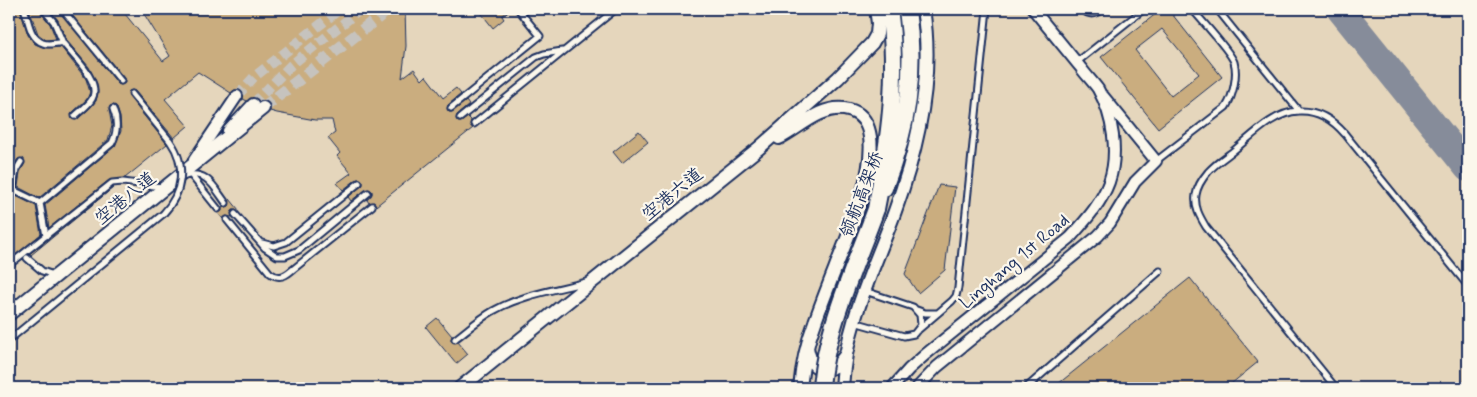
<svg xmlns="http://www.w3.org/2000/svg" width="1477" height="397" viewBox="0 0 1477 397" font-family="Mynerve,'LXGW WenKai TC',sans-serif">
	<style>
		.built { fill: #e5d6bc }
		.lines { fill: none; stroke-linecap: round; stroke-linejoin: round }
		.taxiway { stroke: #868c9a; stroke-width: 28 }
		.building { fill: #caad7f; stroke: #1b2f5e; fill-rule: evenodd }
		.minor-tunnel { stroke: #c6c3be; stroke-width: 10; stroke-dasharray: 10 5; stroke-linecap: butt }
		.tertiary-tunnel { stroke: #c6c3be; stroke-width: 12; stroke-dasharray: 12 6; stroke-linecap: butt }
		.service-casing { stroke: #1b2f5e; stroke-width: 9 }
		.minor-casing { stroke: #1b2f5e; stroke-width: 14 }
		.tertiary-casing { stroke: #1b2f5e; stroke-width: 16 }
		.primary-casing { stroke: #1b2f5e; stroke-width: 20 }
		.trunk-casing { stroke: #1b2f5e; stroke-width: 20 }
		.service { stroke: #fbf7ec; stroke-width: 5 }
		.minor { stroke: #fbf7ec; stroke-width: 10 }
		.tertiary { stroke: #fbf7ec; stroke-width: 12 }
		.primary { stroke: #fbf7ec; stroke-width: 16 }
		.trunk { stroke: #fbf7ec; stroke-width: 16 }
		.service-bridge-casing { stroke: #1b2f5e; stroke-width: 9; stroke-linecap: butt }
		.trunk-bridge-casing { stroke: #1b2f5e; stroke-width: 20; stroke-linecap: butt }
		.service-bridge { stroke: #fbf7ec; stroke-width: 5 }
		.trunk-bridge { stroke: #fbf7ec; stroke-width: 16 }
		.labels { text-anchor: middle; stroke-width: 4.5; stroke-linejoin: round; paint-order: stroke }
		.street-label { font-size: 18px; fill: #1b2f5e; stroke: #fbf7ec }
	</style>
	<rect width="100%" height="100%" fill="#f1e8d6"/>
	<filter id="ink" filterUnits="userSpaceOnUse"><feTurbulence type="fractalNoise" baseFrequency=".02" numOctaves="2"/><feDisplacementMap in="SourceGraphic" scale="10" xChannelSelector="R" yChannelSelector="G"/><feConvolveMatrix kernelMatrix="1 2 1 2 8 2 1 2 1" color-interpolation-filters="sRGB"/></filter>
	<g filter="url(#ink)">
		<!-- built -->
		<path class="built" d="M 9,9 L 1468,9 L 1468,388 L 9,388 Z"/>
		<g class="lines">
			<!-- taxiway -->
			<path class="taxiway" d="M 1340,9 L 1468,168"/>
		</g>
		<!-- building -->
		<path class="building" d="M 9,9 L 20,9 L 28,35 L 35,44 L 45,48 L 61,47 L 86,79 L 90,92 L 87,99 L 71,114 L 72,119 L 76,120 L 89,109 L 96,101 L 98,93 L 97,84 L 89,67 L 67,41 L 58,20 L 49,9 L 58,9 L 118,84 L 121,85 L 125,83 L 124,78 L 67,9 L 121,9 L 163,61 L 170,56 L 141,9 L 405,9 L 406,46 L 402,78 L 414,69 L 422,80 L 426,76 L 443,98 L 456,88 L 461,94 L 448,105 L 447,109 L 449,112 L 452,112 L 466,101 L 469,105 L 457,115 L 456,119 L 458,122 L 461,122 L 468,117 L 471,120 L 470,125 L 473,128 L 376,206 L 374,202 L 369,203 L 367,200 L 372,194 L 372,191 L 369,189 L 365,190 L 351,201 L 348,197 L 363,185 L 363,182 L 361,179 L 357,179 L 343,190 L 337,183 L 351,173 L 337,156 L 340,153 L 328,138 L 335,133 L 332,120 L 315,120 L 277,113 L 270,111 L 271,106 L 266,101 L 259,101 L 254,97 L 247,101 L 243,99 L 243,93 L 240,90 L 234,90 L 231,93 L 198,72 L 165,99 L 188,126 L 174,138 L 135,91 L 132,90 L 129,91 L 129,97 L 167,144 L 125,178 L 109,180 L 49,228 L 45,205 L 115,146 L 121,131 L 120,117 L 116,106 L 113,105 L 110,106 L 109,110 L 112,126 L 108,140 L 39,198 L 18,187 L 20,172 L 25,163 L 23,158 L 18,159 L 12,168 L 9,187 Z
			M 29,9 L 39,9 L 50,24 L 56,39 L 46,40 L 38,34 Z
			M 478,9 L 511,9 L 502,16 L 504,19 L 493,28 Z
			M 1162,9 L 1168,9 L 1222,77 L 1158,128 L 1101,57 ZM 1162,29 L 1199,74 L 1171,96 L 1135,50 Z
			M 639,131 L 648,142 L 622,163 L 613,152 Z
			M 939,185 L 955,187 L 945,270 L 918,293 L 905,274 Z
			M 114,187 L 31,255 L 29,254 L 48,240 Z
			M 16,196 L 36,206 L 41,234 L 9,260 L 9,216 L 13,213 Z
			M 230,199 L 239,210 L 233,210 L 231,213 L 232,217 L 226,216 L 223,219 L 218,213 L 222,211 L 222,206 L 226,207 L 229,206 Z
			M 1190,278 L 1258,362 L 1226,388 L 1053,388 Z
			M 437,318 L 452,336 L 451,339 L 452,342 L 458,342 L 468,354 L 456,364 L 426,327 Z"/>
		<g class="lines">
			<!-- minor-tunnel -->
			<path class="minor-tunnel" d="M 237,96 L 254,77 L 340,9
				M 253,104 L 291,65 L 361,9"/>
			<!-- tertiary-tunnel -->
			<path class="tertiary-tunnel" d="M 263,108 L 389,9"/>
			<defs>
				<path id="service" d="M 24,9 C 29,20 29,38 43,43 C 49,46 56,42 63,43 C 73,56 102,82 92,99 C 88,106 80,111 75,116
					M 43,9 L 54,22 L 63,43
					M 62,9 L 121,81
					M 1082,9 C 1089,16 1096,15 1104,9
					M 1217,9 L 1299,111
					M 1077,62 L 1144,9
					M 132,94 L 170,141
					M 451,108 L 540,36 L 518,9
					M 460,118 L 536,57 L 544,54 L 562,51
					M 474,124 L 616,9
					M 1156,161 L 1226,107 C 1233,96 1238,75 1234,62 C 1230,51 1201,20 1192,9
					M 190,174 L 218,209
					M 185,176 C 207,170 214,187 226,203
					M 13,190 L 40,203
					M 9,212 L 16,170 L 21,162
					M 235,214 L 265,248 L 277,256 L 285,256 L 299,250 L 368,193
					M 227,220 L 270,273 C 278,279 284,277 291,271 L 372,206
					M 46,236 L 40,203 L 112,143 C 118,131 118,121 113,109
					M 262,243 L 274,246 L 286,242 L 359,183
					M 27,258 L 42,271 L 54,275
					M 9,265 L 112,183 L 123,182 L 162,187
					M 917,310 L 925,313 L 938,313
					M 854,322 L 904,336 L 914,334 L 921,325 L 920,315 L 913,307 L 865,291
					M 918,330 L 952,301 L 956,296 L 958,288 L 987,9
					M 455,339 C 467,330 479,319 493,311 C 521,295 555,290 586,282
					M 9,340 L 163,214
					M 1026,388 L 1160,271
					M 1336,388 L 1206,227 C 1200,217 1194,207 1196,195 C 1197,187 1203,178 1208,172 C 1215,164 1224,158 1232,152 C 1251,137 1273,112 1299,111 C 1319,110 1333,120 1345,134 L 1468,286"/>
				<path id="minor" d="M 228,131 L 253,104
					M 194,160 L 237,96
					M 892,388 L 909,369 L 926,354 L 1070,238 C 1085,221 1101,204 1109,182 C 1119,153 1113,116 1098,89 C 1093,82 1086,75 1081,68 C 1065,48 1049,29 1033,9
					M 917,388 L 937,367 L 1098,236 L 1110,223 L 1135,182 L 1156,161 L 1103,96"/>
				<path id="tertiary" d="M 779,138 C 799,128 820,106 844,109 C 900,116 852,226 841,254 C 832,277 823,299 815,322 C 807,343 802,366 800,388
					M 9,314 L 263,108
					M 807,347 C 811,374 831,376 845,356
					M 460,388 L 759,148 L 838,78 L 872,43 L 877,34 L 878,23 L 876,9
					M 842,388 C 845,325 874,269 895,211 C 918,148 934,76 923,9"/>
				<path id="primary" d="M 884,188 C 908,128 916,73 907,9"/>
				<path id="trunk" d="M 876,209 C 889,143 899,75 889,9"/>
			</defs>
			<!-- service casing -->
			<use href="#service" class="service-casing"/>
			<!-- minor casing -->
			<use href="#minor" class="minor-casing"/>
			<!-- tertiary casing -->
			<use href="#tertiary" class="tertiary-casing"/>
			<!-- primary casing -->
			<use href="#primary" class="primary-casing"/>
			<!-- trunk casing -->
			<use href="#trunk" class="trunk-casing"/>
			<!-- service -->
			<use href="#service" class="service"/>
			<!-- minor -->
			<use href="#minor" class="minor"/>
			<!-- tertiary -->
			<use href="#tertiary" class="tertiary"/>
			<!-- primary -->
			<use href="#primary" class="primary"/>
			<!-- trunk -->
			<use href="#trunk" class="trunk"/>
			<defs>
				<path id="service-bridge" d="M 163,214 C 183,193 187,165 170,141"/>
				<path id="trunk-bridge" d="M 821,388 C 825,331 856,264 876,209"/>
			</defs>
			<!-- service-bridge casing -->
			<use href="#service-bridge" class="service-bridge-casing"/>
			<!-- trunk-bridge casing -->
			<use href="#trunk-bridge" class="trunk-bridge-casing"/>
			<!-- service-bridge -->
			<use href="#service-bridge" class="service-bridge"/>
			<!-- trunk-bridge -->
			<use href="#trunk-bridge" class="trunk-bridge"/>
		</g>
	</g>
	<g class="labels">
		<!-- street labels -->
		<g class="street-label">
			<text transform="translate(672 194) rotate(-39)" y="6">空港六道</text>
			<text transform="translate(861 194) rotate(-69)" y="6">领航高架桥</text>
			<text transform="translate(125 198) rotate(-39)" y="6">空港八道</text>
			<text transform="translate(1014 261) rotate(-40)" y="6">Linghang 1st Road</text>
		</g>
	</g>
	<!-- margin -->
	<rect width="1477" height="397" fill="none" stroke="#fbf7ec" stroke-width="30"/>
	<rect x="15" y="15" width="1447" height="367" fill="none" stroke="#1b2f5e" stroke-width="2" filter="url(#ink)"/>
</svg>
